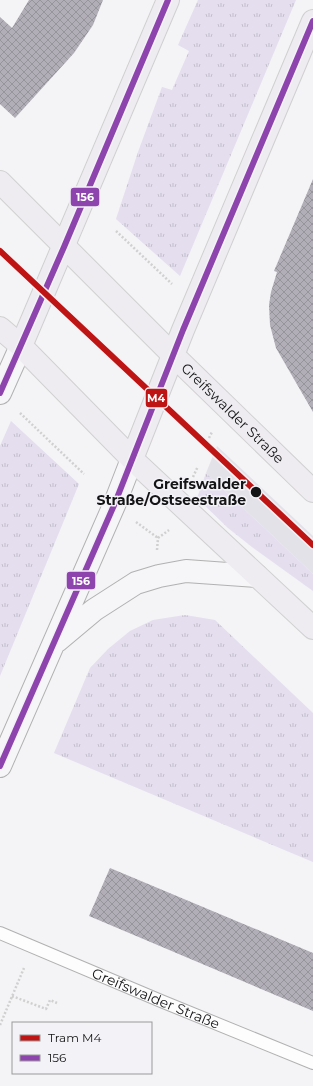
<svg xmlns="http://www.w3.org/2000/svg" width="313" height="1086" viewBox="0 0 313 1086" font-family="Montserrat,sans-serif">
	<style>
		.built { fill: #e4e2e9 }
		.grass { fill: url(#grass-tufts) }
		.building { fill: url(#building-cross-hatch) }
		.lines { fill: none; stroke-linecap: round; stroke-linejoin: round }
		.lane-casing { stroke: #b1b1b2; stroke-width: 14 }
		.secondary-casing { stroke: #b1b1b2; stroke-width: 24 }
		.primary-casing { stroke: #d1d0d1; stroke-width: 24 }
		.path { stroke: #d0d0d1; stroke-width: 2.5; stroke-dasharray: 2 2; stroke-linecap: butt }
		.lane { stroke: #fdfdfe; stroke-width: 12 }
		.secondary { stroke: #f6f5f8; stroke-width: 22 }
		.primary { stroke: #eeecf1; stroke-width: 22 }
		.bus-1-casing { stroke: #f3f2f6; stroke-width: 9 }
		.bus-1 { stroke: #8e44ad; stroke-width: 6 }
		.tram-1-casing { stroke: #f3f2f6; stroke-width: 9 }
		.tram-1 { stroke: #be1414; stroke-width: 6 }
		.stop-dot { fill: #141315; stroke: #f3f2f6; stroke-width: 1.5 }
		.labels { text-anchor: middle; stroke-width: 3; stroke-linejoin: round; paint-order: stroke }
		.street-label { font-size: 14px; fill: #141315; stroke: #f3f2f6 }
		.stop-label { font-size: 14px; font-weight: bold; fill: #141315; stroke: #f3f2f6; text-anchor: end }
		.line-badge { stroke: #f3f2f6; stroke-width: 1.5 }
		.badge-label { font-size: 11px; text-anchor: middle; font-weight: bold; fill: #fff }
	</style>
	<defs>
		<pattern id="grass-tufts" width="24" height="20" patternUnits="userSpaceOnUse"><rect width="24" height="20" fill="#e4deef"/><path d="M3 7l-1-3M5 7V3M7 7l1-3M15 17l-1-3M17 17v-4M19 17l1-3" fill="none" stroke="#c3becc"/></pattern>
		<pattern id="building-cross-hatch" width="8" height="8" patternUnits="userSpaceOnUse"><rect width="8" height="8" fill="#b1aeb7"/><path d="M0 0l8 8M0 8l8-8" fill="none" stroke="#97959c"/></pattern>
	</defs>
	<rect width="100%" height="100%" fill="#f4f3f5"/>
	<!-- built -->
	<path class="built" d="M 217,446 L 313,536 L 313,574 L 206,473 Z"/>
	<!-- grass -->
	<path class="grass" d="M 198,0 L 296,0 L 180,276 L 116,219 L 138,152 L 162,87 L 172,90 L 189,51 L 178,45 Z
		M 11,421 L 79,484 L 0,676 L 0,446 Z
		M 206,473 L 313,574 L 313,591 L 252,547 L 228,528 L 197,498 Z
		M 185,615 L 215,620 L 313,713 L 313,862 L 54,753 L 90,668 L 108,649 L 130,631 L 153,620 Z"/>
	<!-- building -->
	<path class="building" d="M 29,0 L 103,0 L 93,25 L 74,53 L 15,118 L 0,104 L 0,17 L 12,28 Z
		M 313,179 L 313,412 L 276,348 L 270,325 L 269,305 L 271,292 L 277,272 L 274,271 Z
		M 110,868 L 313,953 L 313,1011 L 89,916 Z"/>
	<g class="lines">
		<defs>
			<g id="lane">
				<path id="s1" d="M 0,933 L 161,1001 L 313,1063"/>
			</g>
			<path id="secondary" d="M 0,393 L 21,346
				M 57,641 L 94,610 L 136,583 L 159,576 L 186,571 L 257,576
				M 0,766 L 115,503 L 132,459"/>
			<g id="primary">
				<path id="s2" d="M 0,182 L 173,355 L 313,491"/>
				<path d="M 0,328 L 21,346 L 132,459 L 313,628"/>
				<path d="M 21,346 L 168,0"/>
				<path d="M 132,459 L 183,330 L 313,21"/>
			</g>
		</defs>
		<!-- lane casing -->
		<use href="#lane" class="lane-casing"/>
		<!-- secondary casing -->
		<use href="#secondary" class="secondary-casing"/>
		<!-- primary casing -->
		<use href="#primary" class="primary-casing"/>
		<!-- path -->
		<path class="path" d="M 116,231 L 172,284
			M 20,413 L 84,474
			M 209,438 L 212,432
			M 193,477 L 198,466
			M 136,522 L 158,538
			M 157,550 L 158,538 L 169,530
			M 12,996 L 46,1009 L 50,1000 L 57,1003
			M 0,1025 L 24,968"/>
		<!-- lane -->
		<use href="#lane" class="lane"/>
		<!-- secondary -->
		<use href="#secondary" class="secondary"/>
		<!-- primary -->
		<use href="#primary" class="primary"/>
		<defs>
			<path id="bus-1" d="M 0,393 L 64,247 L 168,0
				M 0,766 L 115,503 L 183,330 L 313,21"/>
		</defs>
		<!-- bus-1 casing -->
		<use href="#bus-1" class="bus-1-casing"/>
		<!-- bus-1 -->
		<use href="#bus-1" class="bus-1"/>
		<defs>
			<path id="tram-1" d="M 0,251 L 313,545"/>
		</defs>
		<!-- tram-1 casing -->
		<use href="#tram-1" class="tram-1-casing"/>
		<!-- tram-1 -->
		<use href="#tram-1" class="tram-1"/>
	</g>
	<!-- markers -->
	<circle class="stop-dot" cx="256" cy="492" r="6"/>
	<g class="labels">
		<!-- street labels -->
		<g class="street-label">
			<text dy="5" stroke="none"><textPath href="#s2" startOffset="328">Greifswalder Straße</textPath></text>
			<text dy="5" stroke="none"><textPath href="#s1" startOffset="169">Greifswalder Straße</textPath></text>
		</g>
		<!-- stop labels -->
		<g class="stop-label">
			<text x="246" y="489">Greifswalder<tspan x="246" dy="16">Straße/Ostseestraße</tspan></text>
		</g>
	</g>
	<g class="line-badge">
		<rect x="70" y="187" width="30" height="20" rx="4" fill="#8e44ad"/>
		<rect x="145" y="388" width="23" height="20" rx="4" fill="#be1414"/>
		<rect x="66" y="571" width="30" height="19" rx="4" fill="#8e44ad"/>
	</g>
	<g class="badge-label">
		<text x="85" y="201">156</text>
		<text x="156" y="402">M4</text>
		<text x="81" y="585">156</text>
	</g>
	<!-- legend -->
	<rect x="12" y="1022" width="140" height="52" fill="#f3f2f6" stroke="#9a999c"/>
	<rect x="20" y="1035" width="20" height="6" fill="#be1414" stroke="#9a999c"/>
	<text x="48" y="1042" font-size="12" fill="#141315">Tram M4</text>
	<rect x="20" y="1055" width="20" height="6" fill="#8e44ad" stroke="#9a999c"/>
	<text x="48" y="1062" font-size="12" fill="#141315">156</text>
</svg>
